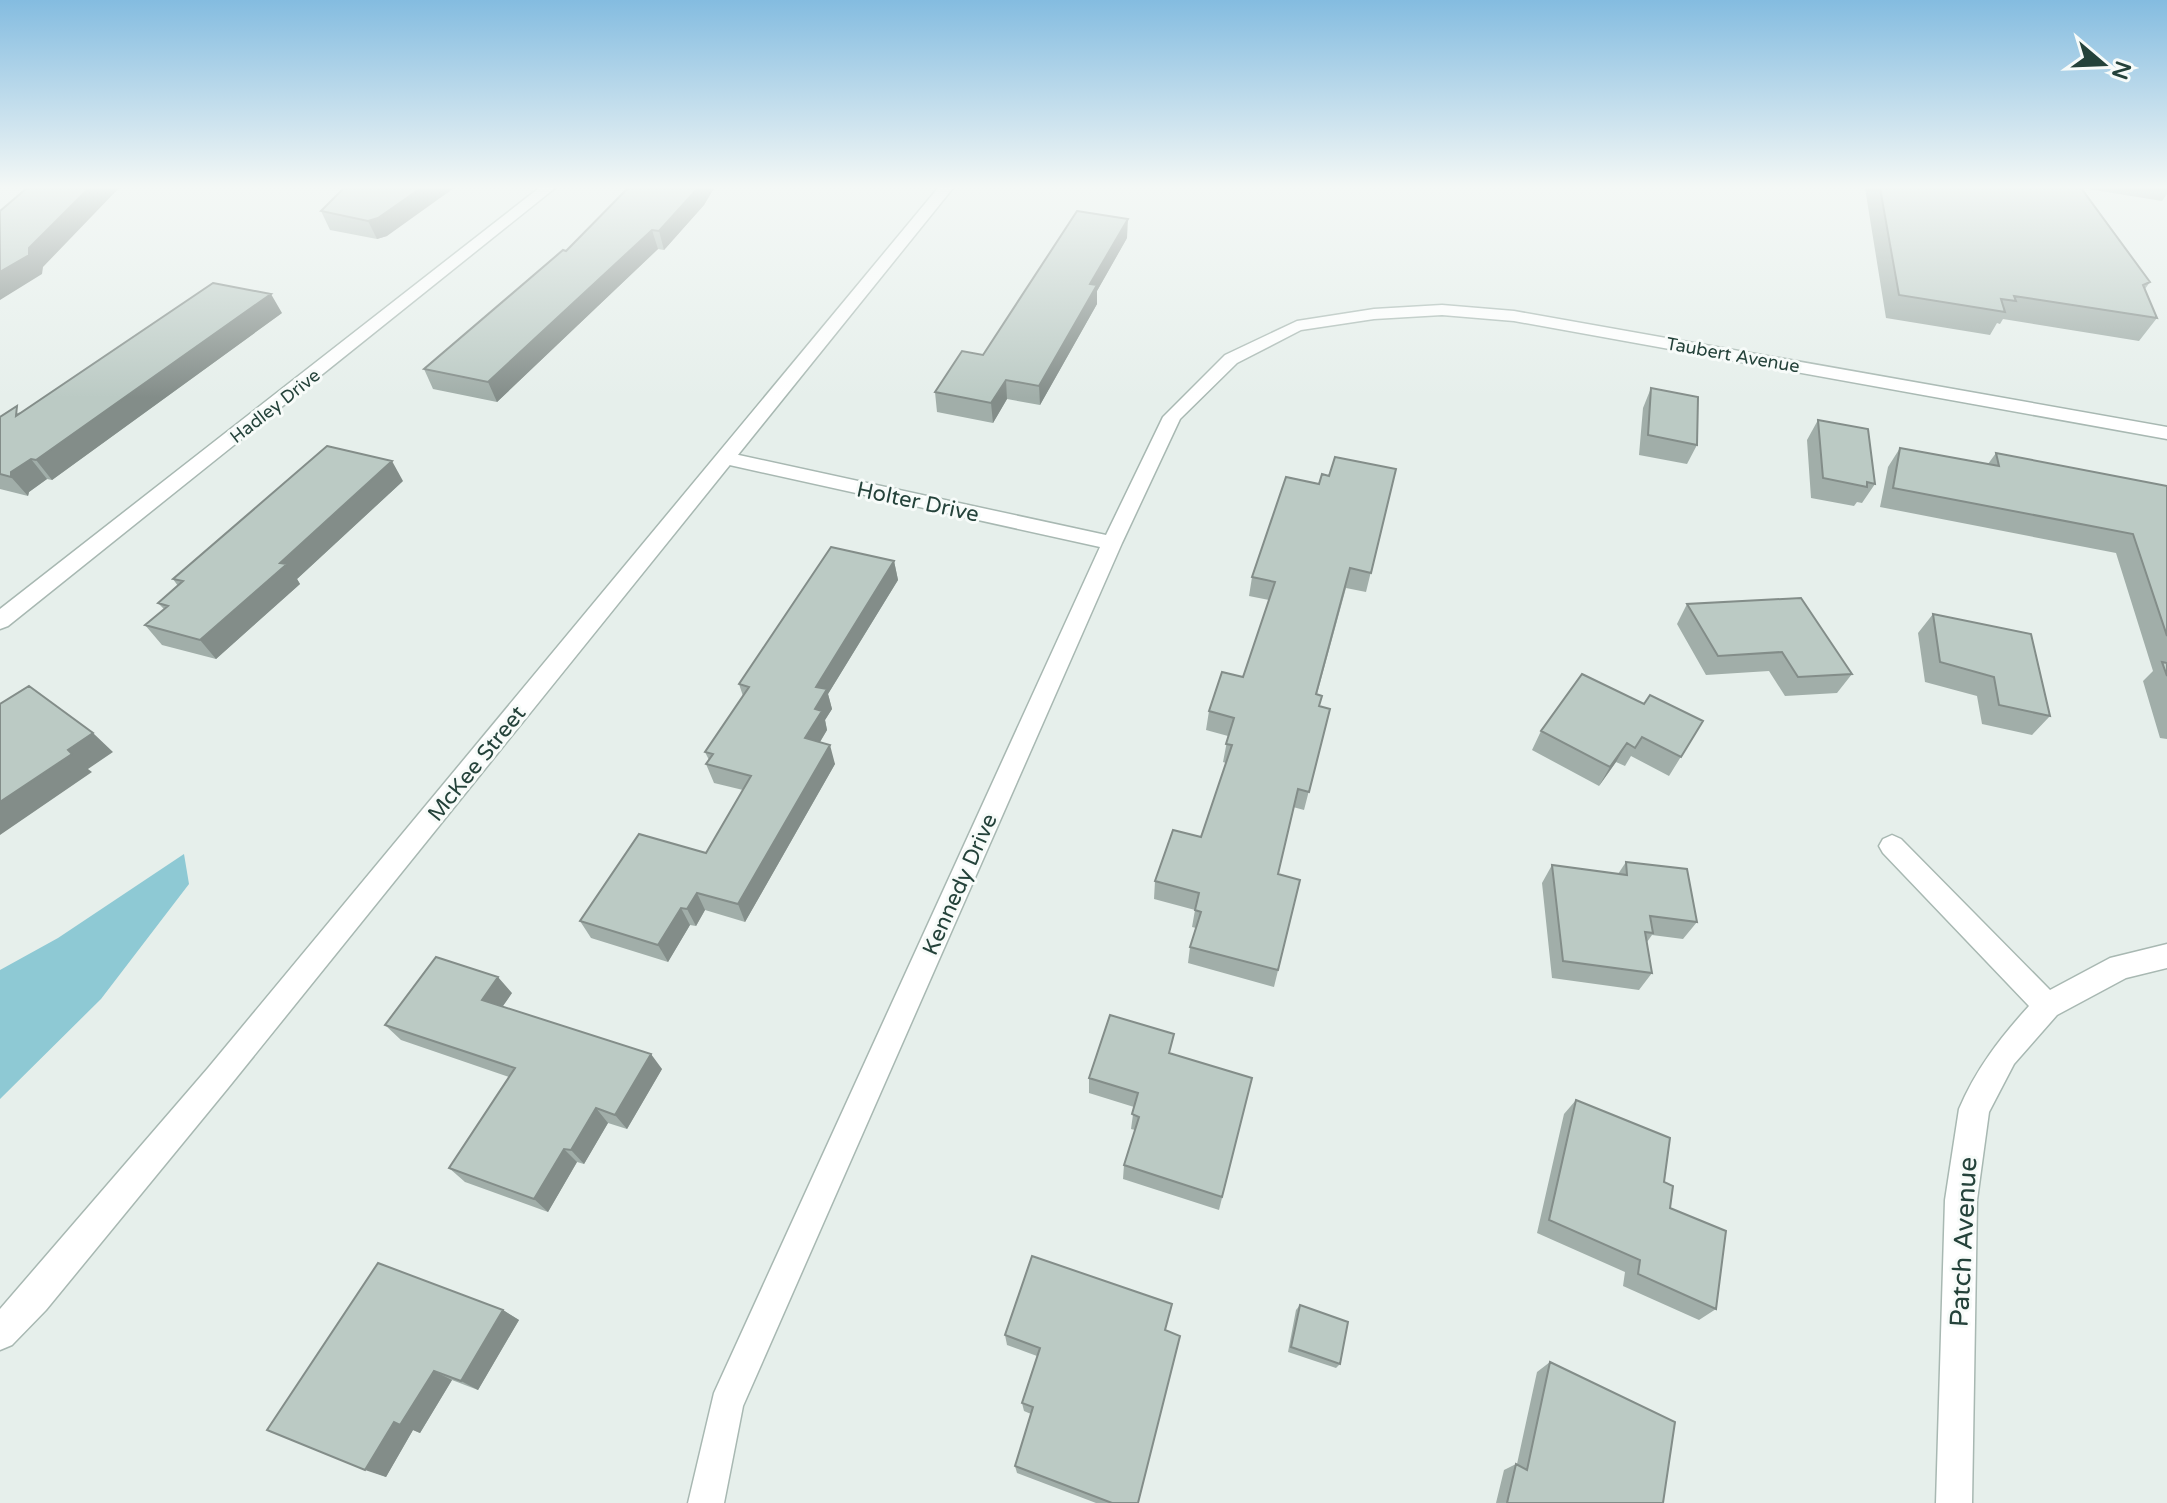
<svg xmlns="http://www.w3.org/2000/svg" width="2167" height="1503" viewBox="0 0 2167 1503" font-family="'Varela Round',sans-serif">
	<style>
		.water { fill: #8ec9d4 }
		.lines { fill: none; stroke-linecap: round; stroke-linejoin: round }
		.minor-casing { stroke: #a8b8b2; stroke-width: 3 }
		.tertiary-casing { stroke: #a8b8b2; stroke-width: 3 }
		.minor { fill: #fff; fill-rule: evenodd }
		.tertiary { fill: #fff; fill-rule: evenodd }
		.wall { fill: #a1aea9 }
		.shaded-wall { fill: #838d89 }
		.building { fill: #bbcac4; stroke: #838d89; stroke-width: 2 }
		.labels { text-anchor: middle; stroke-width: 6; stroke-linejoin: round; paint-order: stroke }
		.far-street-label { font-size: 18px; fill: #24423a; stroke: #f7fbf9 }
		.street-label { font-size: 22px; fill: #24423a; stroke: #f7fbf9 }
		.near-street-label { font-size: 26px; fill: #24423a; stroke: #f7fbf9 }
	</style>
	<rect width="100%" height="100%" fill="#e6efeb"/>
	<!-- water -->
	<path class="water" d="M 184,854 L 189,884 L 101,999 L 0,1099 L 0,970 L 58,938 Z"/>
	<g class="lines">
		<defs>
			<path id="minor" d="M 539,188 L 555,188 L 8,626 L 0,629 L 0,609 Z
				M 1442,305 L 1514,311 L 2167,427 L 2167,439 L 1514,321 L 1442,315 L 1374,319 L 1301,330 L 1237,363 L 1180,419 L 1122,543 L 743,1406 L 724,1503 L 688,1503 L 714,1393 L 1100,547 L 725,464 L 715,458 L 725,452 L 1106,535 L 1163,417 L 1225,355 L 1297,321 L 1374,309 Z
				M 1892,835 L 1901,839 L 2050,990 L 2110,958 L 2167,944 L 2167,968 L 2126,978 L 2057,1015 L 2014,1064 L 1989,1112 L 1977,1200 L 1972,1503 L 1936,1503 L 1945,1200 L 1959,1109 C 1976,1069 2000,1038 2029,1006 L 1883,853 L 1879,846 L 1883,839 Z"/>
			<path id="tertiary" d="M 938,188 L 953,188 L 228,1088 L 46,1310 L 12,1345 L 0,1350 L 0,1309 L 208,1068 Z"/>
		</defs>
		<!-- minor casing -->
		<use href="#minor" class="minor-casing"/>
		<!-- tertiary casing -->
		<use href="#tertiary" class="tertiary-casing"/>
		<!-- minor -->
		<use href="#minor" class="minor"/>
		<!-- tertiary -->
		<use href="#tertiary" class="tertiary"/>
	</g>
	<!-- wall -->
	<path class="wall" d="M 344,188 L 387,236 L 377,239 L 330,230 L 321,211 Z
		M 628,188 L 714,188 L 704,205 L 664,250 L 658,249 L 497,402 L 433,389 L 424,369 L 566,251 Z
		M 1865,188 L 2167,188 L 2167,194 L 2162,201 L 2082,188 L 2150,282 L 2145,289 L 2157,318 L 2139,341 L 2003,319 L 2000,324 L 1997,323 L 1990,335 L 1886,318 Z
		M 1127,238 L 1097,291 L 1097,304 L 1040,405 L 1007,399 L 993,423 L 937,412 L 935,392 L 983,355 Z
		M 282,313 L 52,480 L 47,479 L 29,492 L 28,496 L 0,489 L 0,417 L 22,412 Z
		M 1651,388 L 1697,445 L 1687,464 L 1639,455 L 1643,408 Z
		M 1818,420 L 1875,484 L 1862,503 L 1857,502 L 1854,506 L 1811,498 L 1807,440 Z
		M 1900,448 L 1988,464 L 1996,453 L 2167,486 L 2167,739 L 2160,738 L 2143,681 L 2153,671 L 2116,553 L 1880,507 L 1888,467 Z
		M 1396,469 L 1366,592 L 1346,588 L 1317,694 L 1320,706 L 1330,709 L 1304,810 L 1293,807 L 1278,874 L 1300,880 L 1274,987 L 1188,963 L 1190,947 L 1196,928 L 1192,927 L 1195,910 L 1154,899 L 1155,881 L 1201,837 L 1226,763 L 1223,762 L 1228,736 L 1206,730 L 1209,711 L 1243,677 L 1269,600 L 1249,596 L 1252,577 L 1319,484 Z
		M 403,481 L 297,579 L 300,584 L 216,659 L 162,645 L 145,625 L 164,609 L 158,603 L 178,586 L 173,579 Z
		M 894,561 L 898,580 L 828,694 L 832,709 L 825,720 L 827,730 L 820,742 L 835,764 L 745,922 L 705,910 L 696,926 L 690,925 L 668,962 L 591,938 L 580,921 L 706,853 L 743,790 L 714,783 L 706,764 L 709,760 L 705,752 L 743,696 L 739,684 Z
		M 1687,604 L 1852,674 L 1837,693 L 1785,696 L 1769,671 L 1706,675 L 1677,624 Z
		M 1933,614 L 2050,716 L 2032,735 L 1982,724 L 1977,696 L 1925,682 L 1918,633 Z
		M 1644,704 L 1703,721 L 1669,776 L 1631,756 L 1625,766 L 1616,762 L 1599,786 L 1532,750 L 1541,731 Z
		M 1626,862 L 1697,922 L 1683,939 L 1652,935 L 1647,942 L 1652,973 L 1639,990 L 1552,978 L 1542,883 L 1552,865 L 1618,874 Z
		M 512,993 L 502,1007 L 662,1069 L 627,1129 L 608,1123 L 584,1164 L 577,1162 L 548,1212 L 465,1182 L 449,1168 L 509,1077 L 401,1040 L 385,1025 Z
		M 1171,1054 L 1252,1078 L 1219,1210 L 1123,1179 L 1124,1165 L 1135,1130 L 1131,1129 L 1134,1107 L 1089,1093 L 1089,1078 Z
		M 1576,1100 L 1664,1182 L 1670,1208 L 1716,1309 L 1699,1320 L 1623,1286 L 1625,1272 L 1537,1233 L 1564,1114 Z
		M 1300,1305 L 1340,1364 L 1336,1368 L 1288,1352 L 1296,1310 Z
		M 503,1310 L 519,1320 L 478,1390 L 452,1380 L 420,1433 L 413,1430 L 386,1477 L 267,1430 Z
		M 1165,1331 L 1138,1503 L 1096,1503 L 1017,1473 L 1015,1466 L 1031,1414 L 1024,1411 L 1022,1403 L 1037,1356 L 1007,1345 L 1005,1335 Z
		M 1550,1362 L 1663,1503 L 1496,1503 L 1504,1470 L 1516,1464 L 1517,1464 L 1537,1372 Z"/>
	<!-- shaded-wall -->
	<path class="shaded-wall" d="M 89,188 L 119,188 L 43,267 L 42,274 L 0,300 L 0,272 L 29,248 Z
		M 421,188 L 454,188 L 387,236 L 377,239 L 368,221 Z
		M 698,188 L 714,188 L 704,205 L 664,250 L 659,231 Z
		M 1128,219 L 1127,238 L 1097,291 L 1097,304 L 1040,405 L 1039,386 L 1090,284 Z
		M 652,230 L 658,249 L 497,402 L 488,382 Z
		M 271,294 L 282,313 L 52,480 L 36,460 Z
		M 1006,380 L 1007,399 L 993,423 L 991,403 Z
		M 31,459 L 47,479 L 29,492 L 28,496 L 11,477 L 11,472 Z
		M 392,461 L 403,481 L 297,579 L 300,584 L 216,659 L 200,640 L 280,563 Z
		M 894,561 L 898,580 L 828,694 L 832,709 L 825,720 L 827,730 L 811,757 L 805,738 L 815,709 L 816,687 Z
		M 93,733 L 113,752 L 88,769 L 92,772 L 0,835 L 0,802 L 68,750 Z
		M 1627,743 L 1616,762 L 1599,786 L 1610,767 Z
		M 830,745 L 835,764 L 745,922 L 738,904 Z
		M 697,893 L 705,910 L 696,926 L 687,909 Z
		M 681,908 L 690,925 L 668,962 L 658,945 Z
		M 498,977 L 512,993 L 496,1016 L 482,1000 Z
		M 651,1054 L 662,1069 L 627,1129 L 615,1115 Z
		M 596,1108 L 608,1123 L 584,1164 L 571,1150 Z
		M 564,1149 L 577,1162 L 548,1212 L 534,1199 Z
		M 503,1310 L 519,1320 L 478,1390 L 461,1381 Z
		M 434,1371 L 452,1380 L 420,1433 L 413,1430 L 386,1477 L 365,1470 L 394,1422 Z"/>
	<!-- building -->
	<path class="building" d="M 27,188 L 89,188 L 29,248 L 29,255 L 0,272 L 0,211 Z
		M 344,188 L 421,188 L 378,218 L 368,221 L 321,211 Z
		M 628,188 L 698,188 L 659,231 L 652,230 L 488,382 L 424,369 L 563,250 L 566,251 Z
		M 1880,188 L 2081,188 L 2150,282 L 2143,285 L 2157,318 L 2014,296 L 2016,301 L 2001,299 L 2005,312 L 1899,295 Z
		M 1077,211 L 1128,219 L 1090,284 L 1097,285 L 1039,386 L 1006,380 L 991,403 L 935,392 L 962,351 L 983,355 Z
		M 213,283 L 271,294 L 36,460 L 31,459 L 11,472 L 11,477 L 0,474 L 0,417 L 17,406 L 16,416 Z
		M 1651,388 L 1698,397 L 1697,445 L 1648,435 Z
		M 1818,420 L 1868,429 L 1875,484 L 1867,482 L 1867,487 L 1823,478 Z
		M 327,446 L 392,461 L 280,563 L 287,564 L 200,640 L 145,625 L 168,606 L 158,603 L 183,581 L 173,579 Z
		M 1900,448 L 1999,466 L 1996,453 L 2167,486 L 2167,636 L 2133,534 L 1893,488 Z
		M 1335,457 L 1396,469 L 1371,573 L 1350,568 L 1316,694 L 1322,696 L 1319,706 L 1330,709 L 1309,792 L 1298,789 L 1278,874 L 1300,880 L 1278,970 L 1190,947 L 1201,912 L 1195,910 L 1199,893 L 1155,881 L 1173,830 L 1201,837 L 1232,745 L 1226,744 L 1234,718 L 1209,711 L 1222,672 L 1243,677 L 1275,582 L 1252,577 L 1286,477 L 1319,484 L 1322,474 L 1329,476 Z
		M 831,547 L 894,561 L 816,687 L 827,689 L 815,709 L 822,711 L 805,738 L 830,745 L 738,904 L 697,893 L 687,909 L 681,908 L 658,945 L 580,921 L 639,834 L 706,853 L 751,776 L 706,764 L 713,754 L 705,752 L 749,687 L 739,684 Z
		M 1801,598 L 1852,674 L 1798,677 L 1782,652 L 1718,656 L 1687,604 Z
		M 1933,614 L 2031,634 L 2050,716 L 1999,705 L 1994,677 L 1940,662 Z
		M 2162,662 L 2167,663 L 2167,676 Z
		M 1582,674 L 1644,704 L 1650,695 L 1703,721 L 1681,757 L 1642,737 L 1635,748 L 1627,743 L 1610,767 L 1541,731 Z
		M 29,686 L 93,733 L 68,750 L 72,754 L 0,802 L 0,704 Z
		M 1626,862 L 1687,869 L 1697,922 L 1650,916 L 1653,933 L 1645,932 L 1652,973 L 1563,961 L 1552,865 L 1627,875 Z
		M 436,957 L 498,977 L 482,1000 L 651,1054 L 615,1115 L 596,1108 L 571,1150 L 564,1149 L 534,1199 L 449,1168 L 515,1068 L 385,1025 Z
		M 1110,1015 L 1174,1034 L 1169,1053 L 1252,1078 L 1222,1197 L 1124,1165 L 1139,1117 L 1132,1114 L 1138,1093 L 1089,1078 Z
		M 1576,1100 L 1670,1138 L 1664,1182 L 1673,1186 L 1670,1208 L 1726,1231 L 1716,1309 L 1638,1274 L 1640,1260 L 1549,1220 Z
		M 1032,1256 L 1172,1304 L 1165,1330 L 1180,1336 L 1138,1503 L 1112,1503 L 1015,1466 L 1033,1407 L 1022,1403 L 1040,1348 L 1005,1335 Z
		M 378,1263 L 503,1310 L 461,1381 L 434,1371 L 400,1425 L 394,1422 L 365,1470 L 267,1430 Z
		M 1300,1305 L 1348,1322 L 1340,1364 L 1291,1347 Z
		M 1550,1362 L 1675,1422 L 1663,1503 L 1507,1503 L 1516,1464 L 1527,1470 Z"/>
	<!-- sky -->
	<linearGradient id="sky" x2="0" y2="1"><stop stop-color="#84bce0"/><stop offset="0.47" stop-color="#f4f8f6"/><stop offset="1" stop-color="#f4f8f6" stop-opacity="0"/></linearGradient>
	<rect width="2167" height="398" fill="url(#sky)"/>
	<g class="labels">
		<!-- far-street labels -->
		<g class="far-street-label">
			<text transform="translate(1733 355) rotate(10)" y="6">Taubert Avenue</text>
			<text transform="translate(275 406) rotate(-38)" y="6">Hadley Drive</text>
		</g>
		<!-- street labels -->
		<g class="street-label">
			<text transform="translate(918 501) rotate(12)" y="8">Holter Drive</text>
			<text transform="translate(476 763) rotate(-51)" y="8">McKee Street</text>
			<text transform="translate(959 884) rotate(-66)" y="8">Kennedy Drive</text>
		</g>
		<!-- near-street labels -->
		<g class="near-street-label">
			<text transform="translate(1963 1242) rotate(-87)" y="9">Patch Avenue</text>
		</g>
	</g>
	<!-- north arrow -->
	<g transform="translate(2103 64) rotate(109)" stroke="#f7fbf9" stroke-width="6" paint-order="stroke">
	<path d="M0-6L14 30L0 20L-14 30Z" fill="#24423a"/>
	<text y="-12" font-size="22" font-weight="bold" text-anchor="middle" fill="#24423a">N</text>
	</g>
</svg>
